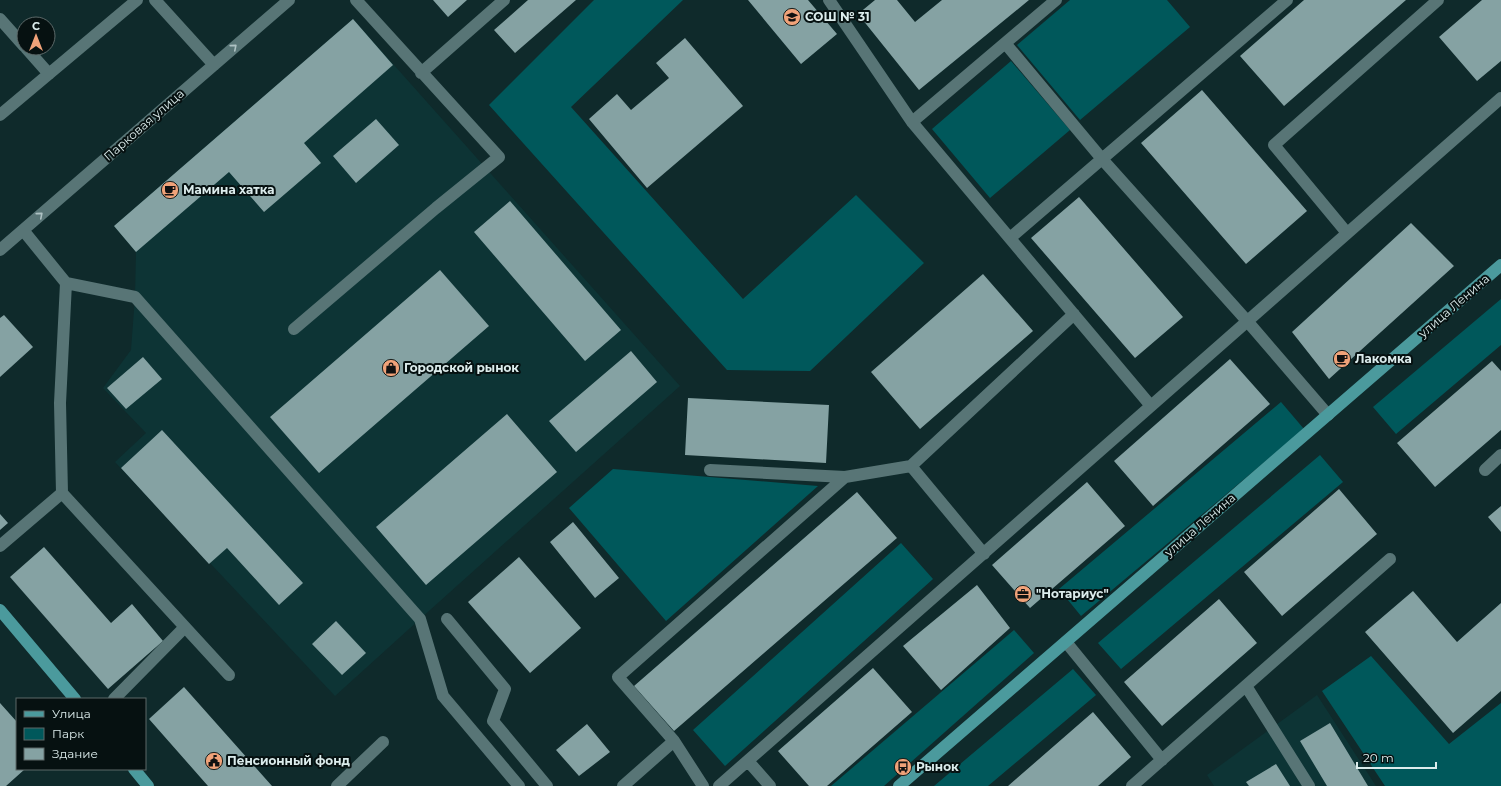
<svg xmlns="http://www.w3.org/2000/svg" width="1501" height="786" viewBox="0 0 1501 786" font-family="Montserrat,sans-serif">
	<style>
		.built { fill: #0d3435 }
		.green { fill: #00585b }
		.forest { fill: #00595b }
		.building { fill: #85a2a3 }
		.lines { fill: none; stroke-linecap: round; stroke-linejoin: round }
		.minor { stroke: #587576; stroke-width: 12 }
		.major { stroke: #4b9a9d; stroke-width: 12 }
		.oneway { stroke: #aec2c3 }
		.labels { text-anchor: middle; stroke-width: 4; stroke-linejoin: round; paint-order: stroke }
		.poi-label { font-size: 12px; font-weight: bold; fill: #dcecec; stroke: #061111; text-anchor: start }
		.street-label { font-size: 12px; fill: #dcecec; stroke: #061111 }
	</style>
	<rect width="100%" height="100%" fill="#0f2a2b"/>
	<!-- built -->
	<path class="built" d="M 353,19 L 680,386 L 420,619 L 335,696 L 115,462 L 146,433 L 103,388 L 131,350 L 135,297 L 136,252 L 114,226 Z
		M 1317,695 L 1376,786 L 1214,786 L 1207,775 Z"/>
	<!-- green -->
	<path class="green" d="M 594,0 L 683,0 L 571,107 L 743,299 L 856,195 L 924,263 L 810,371 L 727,370 L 489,105 Z
		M 1070,0 L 1167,0 L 1190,27 L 1080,120 L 1017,45 Z
		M 1011,61 L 1070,130 L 990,198 L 932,129 Z
		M 1501,299 L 1501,345 L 1396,434 L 1373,407 Z
		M 1281,402 L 1304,429 L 1081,616 L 1059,589 Z
		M 1320,455 L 1343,482 L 1121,669 L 1098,643 Z
		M 613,469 L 818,486 L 666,621 L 569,508 Z
		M 901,543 L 933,579 L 725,766 L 693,730 Z
		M 1371,656 L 1449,744 L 1501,703 L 1501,786 L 1385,786 L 1322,691 Z
		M 1073,669 L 1096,695 L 988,786 L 934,786 Z"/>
	<!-- forest -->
	<path class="forest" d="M 1014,630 L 1034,653 L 884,786 L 831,786 Z"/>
	<!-- building -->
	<path class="building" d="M 433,0 L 467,0 L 448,17 Z
		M 528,0 L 576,0 L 515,53 L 494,30 Z
		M 748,0 L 808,0 L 837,34 L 801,64 Z
		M 875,0 L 897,0 L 915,22 L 942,0 L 1029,0 L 919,90 L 858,14 Z
		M 1304,0 L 1406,0 L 1284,106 L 1240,56 Z
		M 1482,0 L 1501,0 L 1501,61 L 1477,81 L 1439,37 Z
		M 353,19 L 393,65 L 304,143 L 321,163 L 264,212 L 229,172 L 136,252 L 114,226 Z
		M 685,38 L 743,106 L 647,188 L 589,119 L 617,94 L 631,110 L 669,78 L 656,63 Z
		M 1202,90 L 1307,211 L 1246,264 L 1141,143 Z
		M 376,119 L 399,145 L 356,183 L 333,156 Z
		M 1079,197 L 1183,317 L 1135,358 L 1031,238 Z
		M 510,201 L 621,330 L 585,361 L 474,232 Z
		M 1411,223 L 1454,266 L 1329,379 L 1292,332 Z
		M 440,270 L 489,326 L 319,473 L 270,417 Z
		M 983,274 L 1033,331 L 920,429 L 871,372 Z
		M 4,315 L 33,347 L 0,377 L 0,318 Z
		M 631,351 L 657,382 L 576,452 L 549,421 Z
		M 143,357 L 162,379 L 126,409 L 107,388 Z
		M 1230,359 L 1270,404 L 1153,506 L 1114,461 Z
		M 1492,361 L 1501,371 L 1501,430 L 1435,487 L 1397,443 Z
		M 688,398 L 829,405 L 826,463 L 685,455 Z
		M 507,414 L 557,472 L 426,585 L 376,527 Z
		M 162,430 L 303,583 L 279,605 L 227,548 L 209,564 L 121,468 Z
		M 1087,482 L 1125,526 L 1030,608 L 992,565 Z
		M 1339,489 L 1377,534 L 1282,616 L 1244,572 Z
		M 857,492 L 897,538 L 674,731 L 634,686 Z
		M 1501,506 L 1501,532 L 1488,517 Z
		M 0,514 L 8,523 L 0,530 Z
		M 573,522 L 619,578 L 595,598 L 550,542 Z
		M 44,547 L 111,623 L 132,604 L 163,641 L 108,689 L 10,577 Z
		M 519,557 L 581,628 L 530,673 L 468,602 Z
		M 977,585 L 1010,628 L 941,690 L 903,646 Z
		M 1413,591 L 1457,642 L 1501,603 L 1501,691 L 1453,733 L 1365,632 Z
		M 1219,599 L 1257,643 L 1162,726 L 1124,682 Z
		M 336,621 L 366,653 L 342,675 L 312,644 Z
		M 873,668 L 912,712 L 827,786 L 809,786 L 778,751 Z
		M 184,687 L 272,786 L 208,786 L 149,719 Z
		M 0,703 L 17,722 L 17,769 L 25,769 L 6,786 L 0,786 Z
		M 1093,712 L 1131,757 L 1098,786 L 1008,786 Z
		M 1330,723 L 1368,786 L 1327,786 L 1300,741 Z
		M 587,724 L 610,752 L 579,776 L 556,750 Z
		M 1276,764 L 1290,786 L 1249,786 L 1246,782 Z"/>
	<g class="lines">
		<!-- minor -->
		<path class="minor" d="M 155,0 L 214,65
			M 829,0 L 912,122 L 1151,406
			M 0,19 L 24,46
			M 1005,43 L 1102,159 L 1248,322 L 1328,415
			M 26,48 L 49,74
			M 421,73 L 504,0
			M 0,115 L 137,0
			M 912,122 L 1056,0
			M 23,230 L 66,283 L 60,403 L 62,493 L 229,675
			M 1347,233 L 1274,145 L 1438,0
			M 1010,238 L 1287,0
			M 0,250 L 289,0
			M 66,283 L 135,297 L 420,619 L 443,696 L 519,786
			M 294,329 L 436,208 L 499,157 L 356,0
			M 911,466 L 1074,314
			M 710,470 L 845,477
			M 1485,470 L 1501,455
			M 0,546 L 62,493
			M 447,619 L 505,689 L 493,721 L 547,786
			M 1066,642 L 1162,760
			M 1246,686 L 1309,786
			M 114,699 L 185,627
			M 674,741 L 618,677 L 845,477 L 911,466 L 984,554
			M 748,761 L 770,786
			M 337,786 L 383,742
			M 623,786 L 674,741 L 703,786
			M 719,786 L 1501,98
			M 1132,786 L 1390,559"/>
		<!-- major -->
		<path class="major" d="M 0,610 L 75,699
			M 134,769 L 148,786
			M 899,786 L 1501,265"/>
	</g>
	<!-- one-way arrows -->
	<defs><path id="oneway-chevron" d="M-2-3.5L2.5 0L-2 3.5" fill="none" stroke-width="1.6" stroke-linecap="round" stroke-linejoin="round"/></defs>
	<g class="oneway">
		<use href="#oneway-chevron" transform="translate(234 47) rotate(-41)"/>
		<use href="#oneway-chevron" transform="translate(40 215) rotate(-41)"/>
	</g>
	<!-- icons -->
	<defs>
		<symbol id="school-disc" viewBox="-11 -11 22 22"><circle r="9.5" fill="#f0a279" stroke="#061111"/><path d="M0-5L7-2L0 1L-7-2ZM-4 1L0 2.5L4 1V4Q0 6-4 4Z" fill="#111"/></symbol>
		<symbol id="cafe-disc" viewBox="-11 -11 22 22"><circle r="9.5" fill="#f0a279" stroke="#061111"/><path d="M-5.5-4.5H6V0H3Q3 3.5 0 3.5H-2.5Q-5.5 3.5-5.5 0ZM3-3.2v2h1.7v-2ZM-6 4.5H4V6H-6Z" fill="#111"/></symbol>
		<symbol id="shop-disc" viewBox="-11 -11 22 22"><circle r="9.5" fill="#f0a279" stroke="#061111"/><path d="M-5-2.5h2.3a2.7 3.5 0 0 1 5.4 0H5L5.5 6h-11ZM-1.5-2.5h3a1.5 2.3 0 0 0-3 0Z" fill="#111"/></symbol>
		<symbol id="office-disc" viewBox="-11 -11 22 22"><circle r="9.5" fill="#f0a279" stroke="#061111"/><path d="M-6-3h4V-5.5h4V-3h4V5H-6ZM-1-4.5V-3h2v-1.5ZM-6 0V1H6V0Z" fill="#111"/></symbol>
		<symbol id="civic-disc" viewBox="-11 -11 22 22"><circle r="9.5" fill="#f0a279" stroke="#061111"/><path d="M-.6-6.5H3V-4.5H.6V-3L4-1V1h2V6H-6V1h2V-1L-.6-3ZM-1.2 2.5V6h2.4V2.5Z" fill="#111"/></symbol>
		<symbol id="bus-disc" viewBox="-11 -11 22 22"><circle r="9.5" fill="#f0a279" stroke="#061111"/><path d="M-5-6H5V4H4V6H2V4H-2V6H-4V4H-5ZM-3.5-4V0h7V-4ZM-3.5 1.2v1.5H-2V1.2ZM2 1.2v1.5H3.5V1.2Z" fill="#111"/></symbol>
	</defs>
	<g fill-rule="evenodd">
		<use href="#school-disc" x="782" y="7" width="20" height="20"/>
		<use href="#cafe-disc" x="160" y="180" width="20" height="20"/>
		<use href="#cafe-disc" x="1332" y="349" width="20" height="20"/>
		<use href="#shop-disc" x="381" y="358" width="20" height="20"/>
		<use href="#office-disc" x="1013" y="584" width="20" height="20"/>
		<use href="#civic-disc" x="204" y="751" width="20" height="20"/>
		<use href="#bus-disc" x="893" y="757" width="20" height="20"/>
	</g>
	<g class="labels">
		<!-- poi labels -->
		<g class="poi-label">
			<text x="805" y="21">СОШ № 31</text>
			<text x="183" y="194">Мамина хатка</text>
			<text x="1355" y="363">Лакомка</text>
			<text x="404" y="372">Городской рынок</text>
			<text x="1036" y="598">"Нотариус"</text>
			<text x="227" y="765">Пенсионный фонд</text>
			<text x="916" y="771">Рынок</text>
		</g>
		<!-- street labels -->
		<g class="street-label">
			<text transform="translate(144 125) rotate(-41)" y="4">Парковая улица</text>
			<text transform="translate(1454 306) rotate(-41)" y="4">улица Ленина</text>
			<text transform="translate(1200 525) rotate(-41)" y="4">улица Ленина</text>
		</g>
	</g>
	<!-- legend -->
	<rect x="16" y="698" width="130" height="72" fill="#061111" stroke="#5c6969"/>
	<rect x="24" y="711" width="20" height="6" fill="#4b9a9d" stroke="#5c6969"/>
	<text x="52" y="718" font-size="12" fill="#dcecec">Улица</text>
	<rect x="24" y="728" width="20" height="12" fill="#00585b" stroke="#5c6969"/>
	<text x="52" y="738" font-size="12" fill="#dcecec">Парк</text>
	<rect x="24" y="748" width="20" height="12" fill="#85a2a3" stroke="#5c6969"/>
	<text x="52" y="758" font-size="12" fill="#dcecec">Здание</text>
	<!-- north arrow -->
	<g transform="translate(36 36)"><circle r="19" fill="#061111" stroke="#5c6969"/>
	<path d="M0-3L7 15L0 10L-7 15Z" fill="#f0a279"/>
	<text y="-6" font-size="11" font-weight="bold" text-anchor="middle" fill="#dcecec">С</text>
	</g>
	<!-- scale -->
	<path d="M1357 762v6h79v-6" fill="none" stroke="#dcecec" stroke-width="2"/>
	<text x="1363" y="762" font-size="12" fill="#dcecec" stroke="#061111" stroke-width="3" paint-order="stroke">20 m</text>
</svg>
